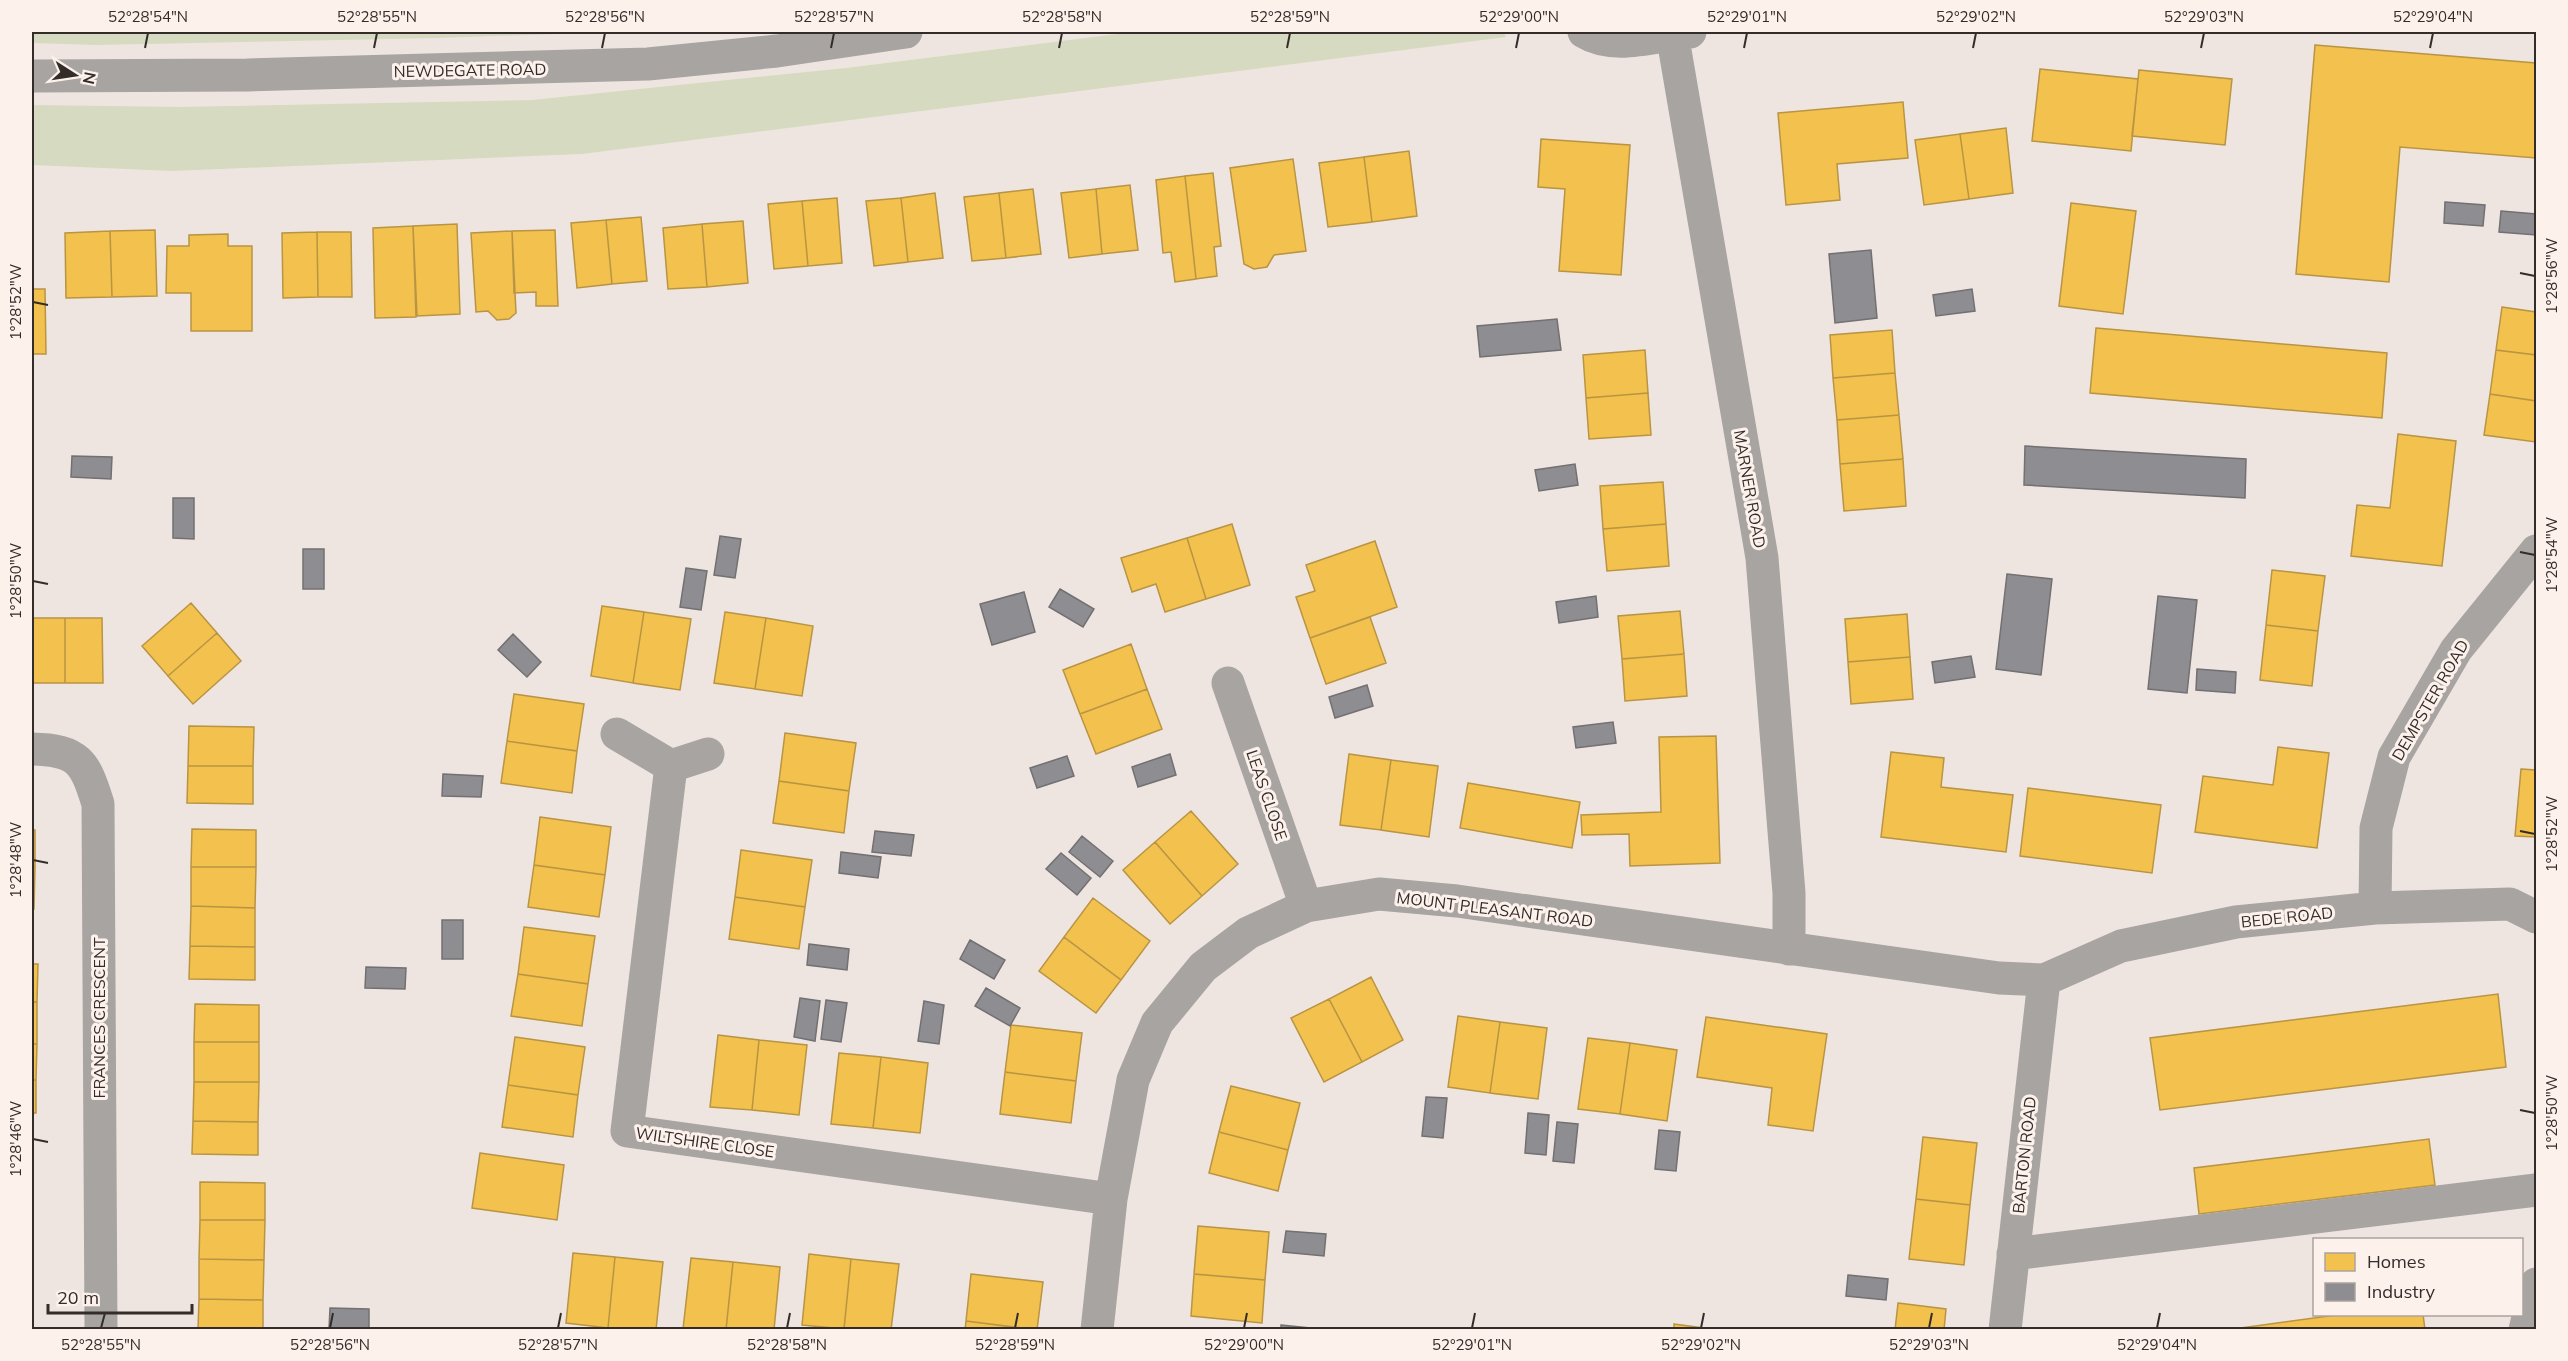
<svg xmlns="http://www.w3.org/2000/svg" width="2568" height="1361" viewBox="0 0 2568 1361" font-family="Mulish,sans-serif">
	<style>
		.green { fill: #d6dac0 }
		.homes { fill: #f2c14e; stroke: #b99443; stroke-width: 1.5 }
		.industry { fill: #8d8d92; stroke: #727072; stroke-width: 1.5 }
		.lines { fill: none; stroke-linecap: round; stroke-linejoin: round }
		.minor { stroke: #a8a4a2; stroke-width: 33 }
		.ticks { fill: none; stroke: #332c29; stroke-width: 2 }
		.labels { text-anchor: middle; stroke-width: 6; stroke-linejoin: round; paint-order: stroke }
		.street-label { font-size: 16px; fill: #332c29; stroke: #fdf1ec }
		.neatline { fill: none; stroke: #332c29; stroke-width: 2 }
		.ticks-label { font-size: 15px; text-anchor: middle; fill: #332c29 }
	</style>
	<rect width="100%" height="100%" fill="#efe5e0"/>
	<!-- green -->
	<path class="green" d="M 32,32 L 620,32 L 437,38 L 97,45 L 32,43 Z
		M 1133,32 L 1504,32 L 1506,37 L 582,154 L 173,171 L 32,165 L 32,105 L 182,107 L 532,100 L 846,68 Z"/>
	<!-- homes -->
	<path class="homes" d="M 2315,45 L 2536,63 L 2536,158 L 2400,147 L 2389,282 L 2296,274 Z
		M 2040,69 L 2138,79 L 2131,151 L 2032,141 Z
		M 2139,70 L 2232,79 L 2225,145 L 2132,136 Z
		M 1903,102 L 1908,158 L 1837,164 L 1840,200 L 1786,205 L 1778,113 Z
		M 2006,128 L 2013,193 L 1969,199 L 1960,134 Z
		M 1960,134 L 1969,199 L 1924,205 L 1915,140 Z
		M 1541,139 L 1630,145 L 1621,275 L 1559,271 L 1565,189 L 1538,187 Z
		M 1409,151 L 1417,216 L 1372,222 L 1364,157 Z
		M 1364,157 L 1372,222 L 1328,227 L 1319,163 Z
		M 1293,159 L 1306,251 L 1274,255 L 1267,267 L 1254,269 L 1244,264 L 1230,168 Z
		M 1213,173 L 1221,246 L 1214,247 L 1217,276 L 1196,279 L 1185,176 Z
		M 1185,176 L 1196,279 L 1175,282 L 1171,252 L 1163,253 L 1156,180 Z
		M 1130,185 L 1138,250 L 1102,254 L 1096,189 Z
		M 1033,189 L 1041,254 L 1006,258 L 999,193 Z
		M 1096,189 L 1102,254 L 1069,258 L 1061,193 Z
		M 935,193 L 943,258 L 908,262 L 901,198 Z
		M 999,193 L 1006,258 L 972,261 L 964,197 Z
		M 837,198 L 842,263 L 808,266 L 802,201 Z
		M 901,198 L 908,262 L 874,266 L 866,201 Z
		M 802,201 L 808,266 L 774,269 L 768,204 Z
		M 2071,203 L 2136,211 L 2123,314 L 2059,306 Z
		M 641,217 L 647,281 L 612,284 L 606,220 Z
		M 606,220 L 612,284 L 577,288 L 571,223 Z
		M 743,221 L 748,283 L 707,287 L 702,224 Z
		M 457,224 L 460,314 L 417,316 L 413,226 Z
		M 702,224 L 707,287 L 668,289 L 663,228 Z
		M 413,226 L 416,317 L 375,318 L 373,228 Z
		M 155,230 L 157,296 L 112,297 L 110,231 Z
		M 555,230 L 558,306 L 536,306 L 536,292 L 514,293 L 512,231 Z
		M 110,231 L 112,297 L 66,298 L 65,233 Z
		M 512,231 L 516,313 L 509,319 L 497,320 L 488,311 L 476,312 L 471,233 Z
		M 317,232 L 318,297 L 283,298 L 282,233 Z
		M 317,232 L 351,232 L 352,297 L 318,297 Z
		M 228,234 L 228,246 L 252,246 L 252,331 L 191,331 L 191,293 L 166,293 L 167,246 L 189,246 L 189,235 Z
		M 32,289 L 45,289 L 46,354 L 32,354 Z
		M 2502,307 L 2536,312 L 2536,355 L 2496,350 Z
		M 2096,328 L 2387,353 L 2382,418 L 2090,393 Z
		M 1892,330 L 1895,373 L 1833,378 L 1830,335 Z
		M 1645,350 L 1648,393 L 1586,398 L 1583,355 Z
		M 2496,350 L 2536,355 L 2536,401 L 2490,394 Z
		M 1895,373 L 1899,415 L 1837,420 L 1833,378 Z
		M 1648,393 L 1651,435 L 1589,439 L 1586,398 Z
		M 2490,394 L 2536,401 L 2536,442 L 2484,435 Z
		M 1899,415 L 1903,459 L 1840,464 L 1837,420 Z
		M 2398,434 L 2456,441 L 2442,566 L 2351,556 L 2357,505 L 2390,508 Z
		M 1903,459 L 1906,506 L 1844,511 L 1840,464 Z
		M 1663,482 L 1666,524 L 1603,529 L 1600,486 Z
		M 1232,524 L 1250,585 L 1206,599 L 1187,538 Z
		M 1666,524 L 1669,566 L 1607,571 L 1603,529 Z
		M 1187,538 L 1206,599 L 1165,612 L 1156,584 L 1132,592 L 1121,558 Z
		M 1375,541 L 1397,607 L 1310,638 L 1296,597 L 1315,591 L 1306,565 Z
		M 2272,570 L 2325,576 L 2318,631 L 2266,625 Z
		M 191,603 L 217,633 L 168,676 L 142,646 Z
		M 602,606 L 644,612 L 633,683 L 591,676 Z
		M 1680,611 L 1684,654 L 1622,659 L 1618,616 Z
		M 644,612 L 691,619 L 680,690 L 633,683 Z
		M 725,612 L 766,618 L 755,689 L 714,683 Z
		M 1907,614 L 1910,657 L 1848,662 L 1845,619 Z
		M 1370,617 L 1386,663 L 1326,684 L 1310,638 Z
		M 32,618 L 65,618 L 65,683 L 32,683 Z
		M 65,618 L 102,618 L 103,683 L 65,683 Z
		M 766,618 L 813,626 L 802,696 L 755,689 Z
		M 2266,625 L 2318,631 L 2312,686 L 2260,680 Z
		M 217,633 L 241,661 L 193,704 L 168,676 Z
		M 1131,644 L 1147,689 L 1080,714 L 1063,670 Z
		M 1684,654 L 1687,696 L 1625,701 L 1622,659 Z
		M 1910,657 L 1913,699 L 1851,704 L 1848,662 Z
		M 1147,689 L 1162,729 L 1096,754 L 1080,714 Z
		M 514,694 L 584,704 L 577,751 L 507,741 Z
		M 189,726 L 254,727 L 253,766 L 188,766 Z
		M 785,733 L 856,743 L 849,791 L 779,781 Z
		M 1716,736 L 1720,863 L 1630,866 L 1629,834 L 1582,835 L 1581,815 L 1661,812 L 1659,737 Z
		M 507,741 L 577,751 L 572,793 L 501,783 Z
		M 2278,747 L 2329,753 L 2317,848 L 2195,832 L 2203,776 L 2273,785 Z
		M 1891,752 L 1944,758 L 1941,787 L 2013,795 L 2006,852 L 1881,837 Z
		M 1349,754 L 1391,760 L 1381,830 L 1340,825 Z
		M 1391,760 L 1438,766 L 1429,837 L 1381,830 Z
		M 188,766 L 253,766 L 253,804 L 187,803 Z
		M 2521,769 L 2536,770 L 2536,837 L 2515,836 Z
		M 779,781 L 849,791 L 844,833 L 773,823 Z
		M 1468,783 L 1580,802 L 1572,848 L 1460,828 Z
		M 2028,788 L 2161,805 L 2152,873 L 2020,856 Z
		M 1191,811 L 1238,864 L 1202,896 L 1155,842 Z
		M 540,817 L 611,827 L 605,875 L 534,865 Z
		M 32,829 L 35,830 L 35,867 L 32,867 Z
		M 192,829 L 256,830 L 256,867 L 191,867 Z
		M 1155,842 L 1202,896 L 1170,924 L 1123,870 Z
		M 741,850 L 812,860 L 805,907 L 735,897 Z
		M 534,865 L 605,875 L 599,917 L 528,907 Z
		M 32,867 L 35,867 L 34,909 L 32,909 Z
		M 191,867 L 256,867 L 255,908 L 191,906 Z
		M 735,897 L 805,907 L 799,949 L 729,939 Z
		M 1093,898 L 1150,941 L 1121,980 L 1064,937 Z
		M 191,906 L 255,908 L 255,947 L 190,946 Z
		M 524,927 L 595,936 L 588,984 L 518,974 Z
		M 1064,937 L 1121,980 L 1096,1013 L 1039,971 Z
		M 190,946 L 255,947 L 255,980 L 189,979 Z
		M 32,964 L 38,964 L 37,1002 L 32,1002 Z
		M 518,974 L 588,984 L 582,1026 L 511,1016 Z
		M 1371,977 L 1403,1040 L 1362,1062 L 1329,999 Z
		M 2498,994 L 2506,1067 L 2160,1110 L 2150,1038 Z
		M 1329,999 L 1362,1062 L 1324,1082 L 1291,1018 Z
		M 32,1002 L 37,1002 L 37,1044 L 32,1044 Z
		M 195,1004 L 259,1005 L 259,1042 L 194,1042 Z
		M 1458,1016 L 1500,1022 L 1490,1093 L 1448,1087 Z
		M 1706,1017 L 1827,1034 L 1813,1131 L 1768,1125 L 1772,1088 L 1697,1077 Z
		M 1500,1022 L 1547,1028 L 1538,1099 L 1490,1093 Z
		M 1011,1025 L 1082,1033 L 1076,1081 L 1005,1072 Z
		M 718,1035 L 759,1040 L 752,1110 L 710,1107 Z
		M 515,1037 L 585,1047 L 578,1095 L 508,1085 Z
		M 1588,1038 L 1630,1043 L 1620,1114 L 1578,1109 Z
		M 759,1040 L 807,1045 L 799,1115 L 752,1110 Z
		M 194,1042 L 259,1042 L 259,1082 L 194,1082 Z
		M 1630,1043 L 1677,1050 L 1667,1121 L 1620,1114 Z
		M 32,1044 L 37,1044 L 36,1080 L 32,1080 Z
		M 839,1053 L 881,1057 L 873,1128 L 831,1124 Z
		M 881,1057 L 928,1063 L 920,1133 L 873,1128 Z
		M 1005,1072 L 1076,1081 L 1071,1123 L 1000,1114 Z
		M 32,1080 L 36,1080 L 36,1113 L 32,1113 Z
		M 194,1082 L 259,1082 L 258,1122 L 193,1121 Z
		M 508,1085 L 578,1095 L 573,1137 L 502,1127 Z
		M 1231,1086 L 1300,1103 L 1288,1150 L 1219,1132 Z
		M 193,1121 L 258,1122 L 258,1155 L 192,1154 Z
		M 1219,1132 L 1288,1150 L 1278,1191 L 1209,1173 Z
		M 1923,1137 L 1977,1143 L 1970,1205 L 1916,1199 Z
		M 2429,1139 L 2435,1185 L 2199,1214 L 2194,1168 Z
		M 480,1153 L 564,1165 L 557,1220 L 472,1208 Z
		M 200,1182 L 265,1183 L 265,1220 L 200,1220 Z
		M 1916,1199 L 1970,1205 L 1964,1265 L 1909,1259 Z
		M 200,1220 L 265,1220 L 264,1260 L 199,1259 Z
		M 1198,1226 L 1269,1232 L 1265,1280 L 1194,1274 Z
		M 573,1253 L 615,1257 L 608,1328 L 566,1323 Z
		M 809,1254 L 851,1259 L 844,1329 L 802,1325 Z
		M 615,1257 L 663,1262 L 656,1330 L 608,1328 Z
		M 691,1258 L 733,1262 L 726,1330 L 683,1329 Z
		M 199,1259 L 264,1260 L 263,1300 L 199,1299 Z
		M 851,1259 L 899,1264 L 891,1330 L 844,1329 Z
		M 733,1262 L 780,1267 L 774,1330 L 726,1330 Z
		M 971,1274 L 1043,1282 L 1037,1330 L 966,1321 Z
		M 1194,1274 L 1265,1280 L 1262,1323 L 1191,1316 Z
		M 199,1299 L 263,1300 L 263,1330 L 198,1330 Z
		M 1898,1303 L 1946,1309 L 1944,1330 L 1895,1330 Z
		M 2344,1314 L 2423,1314 L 2425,1330 L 2226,1330 Z
		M 966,1321 L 1036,1330 L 965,1330 Z
		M 1674,1324 L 1719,1330 L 1674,1330 Z"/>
	<!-- industry -->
	<path class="industry" d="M 2445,202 L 2485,205 L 2483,226 L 2444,223 Z
		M 2501,211 L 2536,214 L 2536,235 L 2499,232 Z
		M 1871,250 L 1877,318 L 1835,323 L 1829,254 Z
		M 1972,289 L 1975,311 L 1936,316 L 1933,295 Z
		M 1557,319 L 1561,350 L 1480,357 L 1477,326 Z
		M 2025,446 L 2246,459 L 2245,498 L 2024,485 Z
		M 72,456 L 112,457 L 111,479 L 71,477 Z
		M 1575,464 L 1578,485 L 1539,491 L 1535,470 Z
		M 173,498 L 194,498 L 194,539 L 173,538 Z
		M 720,536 L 741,539 L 735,578 L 714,575 Z
		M 303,549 L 324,549 L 324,589 L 303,589 Z
		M 686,568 L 707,571 L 701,610 L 680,607 Z
		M 2007,574 L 2052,579 L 2041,675 L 1996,669 Z
		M 1060,589 L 1094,609 L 1083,627 L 1049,607 Z
		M 1024,592 L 1035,632 L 992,645 L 980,604 Z
		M 1596,596 L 1598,617 L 1559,623 L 1556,602 Z
		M 2158,596 L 2197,600 L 2187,693 L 2148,689 Z
		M 513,634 L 541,662 L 527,677 L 498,650 Z
		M 1971,656 L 1975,677 L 1935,683 L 1932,662 Z
		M 2197,669 L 2236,672 L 2235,693 L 2196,690 Z
		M 1367,685 L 1373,706 L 1335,718 L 1329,697 Z
		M 1613,722 L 1616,743 L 1576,748 L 1573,727 Z
		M 1170,754 L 1176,775 L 1138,787 L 1132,767 Z
		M 1067,756 L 1074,776 L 1037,788 L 1030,768 Z
		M 443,774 L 483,776 L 481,797 L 442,796 Z
		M 875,831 L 914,835 L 911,856 L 872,852 Z
		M 1082,836 L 1113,861 L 1100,877 L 1069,852 Z
		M 841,852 L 881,857 L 878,878 L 839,873 Z
		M 1061,853 L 1091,878 L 1077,895 L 1046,869 Z
		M 442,920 L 463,920 L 463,959 L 442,959 Z
		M 970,940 L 1005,960 L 994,979 L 960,959 Z
		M 809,944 L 849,949 L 847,970 L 807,965 Z
		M 366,967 L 406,968 L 405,989 L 365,988 Z
		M 986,988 L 1020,1008 L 1010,1026 L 975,1006 Z
		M 800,998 L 820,1001 L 815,1041 L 794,1037 Z
		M 826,1000 L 847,1003 L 841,1042 L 821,1039 Z
		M 924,1001 L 944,1005 L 939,1044 L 918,1041 Z
		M 1426,1097 L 1447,1098 L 1443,1138 L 1422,1136 Z
		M 1528,1113 L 1549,1115 L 1546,1155 L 1525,1153 Z
		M 1557,1122 L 1578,1124 L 1574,1163 L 1553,1161 Z
		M 1659,1130 L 1680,1132 L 1676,1171 L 1655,1169 Z
		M 1286,1231 L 1326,1234 L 1324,1256 L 1283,1252 Z
		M 1848,1275 L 1888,1279 L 1886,1300 L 1846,1296 Z
		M 330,1308 L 369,1309 L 369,1330 L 329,1329 Z
		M 1281,1325 L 1320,1329 L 1320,1330 L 1281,1330 Z"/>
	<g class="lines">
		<!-- minor -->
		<path class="minor" d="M 1584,32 C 1615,51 1656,35 1690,32
			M 1672,33 L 1762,558 L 1789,893 L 1789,949
			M 32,76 L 247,75 L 648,64 L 777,51 L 906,32
			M 1228,683 L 1306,906
			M 617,734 L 671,766 L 708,754
			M 32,749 C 79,750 85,762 98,804 L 101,1330
			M 671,766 L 627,1131 L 1111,1199
			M 2375,908 L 2376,828 L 2394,757 L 2456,650 L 2536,551
			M 2013,1254 L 2536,1190
			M 1097,1330 L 1111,1199 L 1133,1080 L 1157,1023 L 1203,967 L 1248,933 L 1306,906 L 1379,894 L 1457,901 L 1999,978 L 2044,980 L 2121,946 L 2236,922 L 2375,908 L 2510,904 L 2536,917
			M 2005,1330 L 2044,980
			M 2525,1330 L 2536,1284"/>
	</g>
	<!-- ticks -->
	<path class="ticks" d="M 145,48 L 148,33M 374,48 L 377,33M 602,48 L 605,33M 831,48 L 834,33M 1059,48 L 1062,33M 1287,48 L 1290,33M 1516,48 L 1519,33M 1744,48 L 1747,33M 1973,48 L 1976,33M 2201,48 L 2204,33M 2430,48 L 2433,33M 2520,273 L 2535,276M 33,302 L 48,305M 2520,552 L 2535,555M 33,581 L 48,584M 2520,831 L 2535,834M 33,860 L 48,863M 2520,1110 L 2535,1113M 33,1139 L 48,1142M 101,1328 L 105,1313M 330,1328 L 333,1313M 558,1328 L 561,1313M 787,1328 L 790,1313M 1015,1328 L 1018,1313M 1244,1328 L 1247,1313M 1472,1328 L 1475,1313M 1701,1328 L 1704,1313M 1929,1328 L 1932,1313M 2157,1328 L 2160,1313"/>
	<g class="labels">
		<!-- street labels -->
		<g class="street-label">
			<text transform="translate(470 70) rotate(-1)" y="6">NEWDEGATE ROAD</text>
			<text transform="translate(1750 489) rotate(80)" y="6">MARNER ROAD</text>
			<text transform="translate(2430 700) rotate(-60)" y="6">DEMPSTER ROAD</text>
			<text transform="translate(1267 795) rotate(71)" y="6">LEAS CLOSE</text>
			<text transform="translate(1495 909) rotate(7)" y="6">MOUNT PLEASANT ROAD</text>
			<text transform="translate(2287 917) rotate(-6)" y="6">BEDE ROAD</text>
			<text transform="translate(99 1018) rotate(-90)" y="6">FRANCES CRESCENT</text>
			<text transform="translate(705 1142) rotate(8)" y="6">WILTSHIRE CLOSE</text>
			<text transform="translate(2024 1155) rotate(-84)" y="6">BARTON ROAD</text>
		</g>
	</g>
	<!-- border -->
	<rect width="2568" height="1361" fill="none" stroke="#fdf1ec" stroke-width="66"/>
	<!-- legend -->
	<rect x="2313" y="1238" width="210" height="78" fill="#fdf1ec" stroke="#aca29e" stroke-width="1.5"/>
	<rect x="2325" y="1253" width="30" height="18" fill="#f2c14e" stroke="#aca29e" stroke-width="1.5"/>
	<text x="2367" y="1268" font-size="18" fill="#332c29">Homes</text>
	<rect x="2325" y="1283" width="30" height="18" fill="#8d8d92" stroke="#aca29e" stroke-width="1.5"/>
	<text x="2367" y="1298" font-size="18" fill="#332c29">Industry</text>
	<!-- north arrow -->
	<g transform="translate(75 75) rotate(102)" stroke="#fdf1ec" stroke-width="4.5" paint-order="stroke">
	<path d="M0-4.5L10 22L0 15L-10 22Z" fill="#332c29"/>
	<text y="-9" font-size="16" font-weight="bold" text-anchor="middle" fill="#332c29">N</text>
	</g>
	<!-- scale -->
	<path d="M48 1304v9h144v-9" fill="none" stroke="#332c29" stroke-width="3"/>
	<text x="57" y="1304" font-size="18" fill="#332c29" stroke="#fdf1ec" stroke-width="4.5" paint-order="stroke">20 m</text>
	<rect x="33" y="33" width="2502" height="1295" class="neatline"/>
	<g class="ticks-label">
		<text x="148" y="22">52°28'54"N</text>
		<text x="377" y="22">52°28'55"N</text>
		<text x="605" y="22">52°28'56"N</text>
		<text x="834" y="22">52°28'57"N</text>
		<text x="1062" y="22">52°28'58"N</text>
		<text x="1290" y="22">52°28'59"N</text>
		<text x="1519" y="22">52°29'00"N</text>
		<text x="1747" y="22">52°29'01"N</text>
		<text x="1976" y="22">52°29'02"N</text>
		<text x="2204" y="22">52°29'03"N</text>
		<text x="2433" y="22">52°29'04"N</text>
		<text transform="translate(2552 276) rotate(-90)" y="5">1°28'56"W</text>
		<text transform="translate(16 302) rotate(-90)" y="5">1°28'52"W</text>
		<text transform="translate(2552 555) rotate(-90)" y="5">1°28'54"W</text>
		<text transform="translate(16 581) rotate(-90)" y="5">1°28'50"W</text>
		<text transform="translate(2552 834) rotate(-90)" y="5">1°28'52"W</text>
		<text transform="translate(16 860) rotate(-90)" y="5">1°28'48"W</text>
		<text transform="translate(2552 1113) rotate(-90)" y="5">1°28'50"W</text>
		<text transform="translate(16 1139) rotate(-90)" y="5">1°28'46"W</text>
		<text x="101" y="1350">52°28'55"N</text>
		<text x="330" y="1350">52°28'56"N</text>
		<text x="558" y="1350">52°28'57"N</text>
		<text x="787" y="1350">52°28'58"N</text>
		<text x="1015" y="1350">52°28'59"N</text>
		<text x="1244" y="1350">52°29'00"N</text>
		<text x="1472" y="1350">52°29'01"N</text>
		<text x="1701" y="1350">52°29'02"N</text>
		<text x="1929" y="1350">52°29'03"N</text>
		<text x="2157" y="1350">52°29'04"N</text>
	</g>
</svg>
